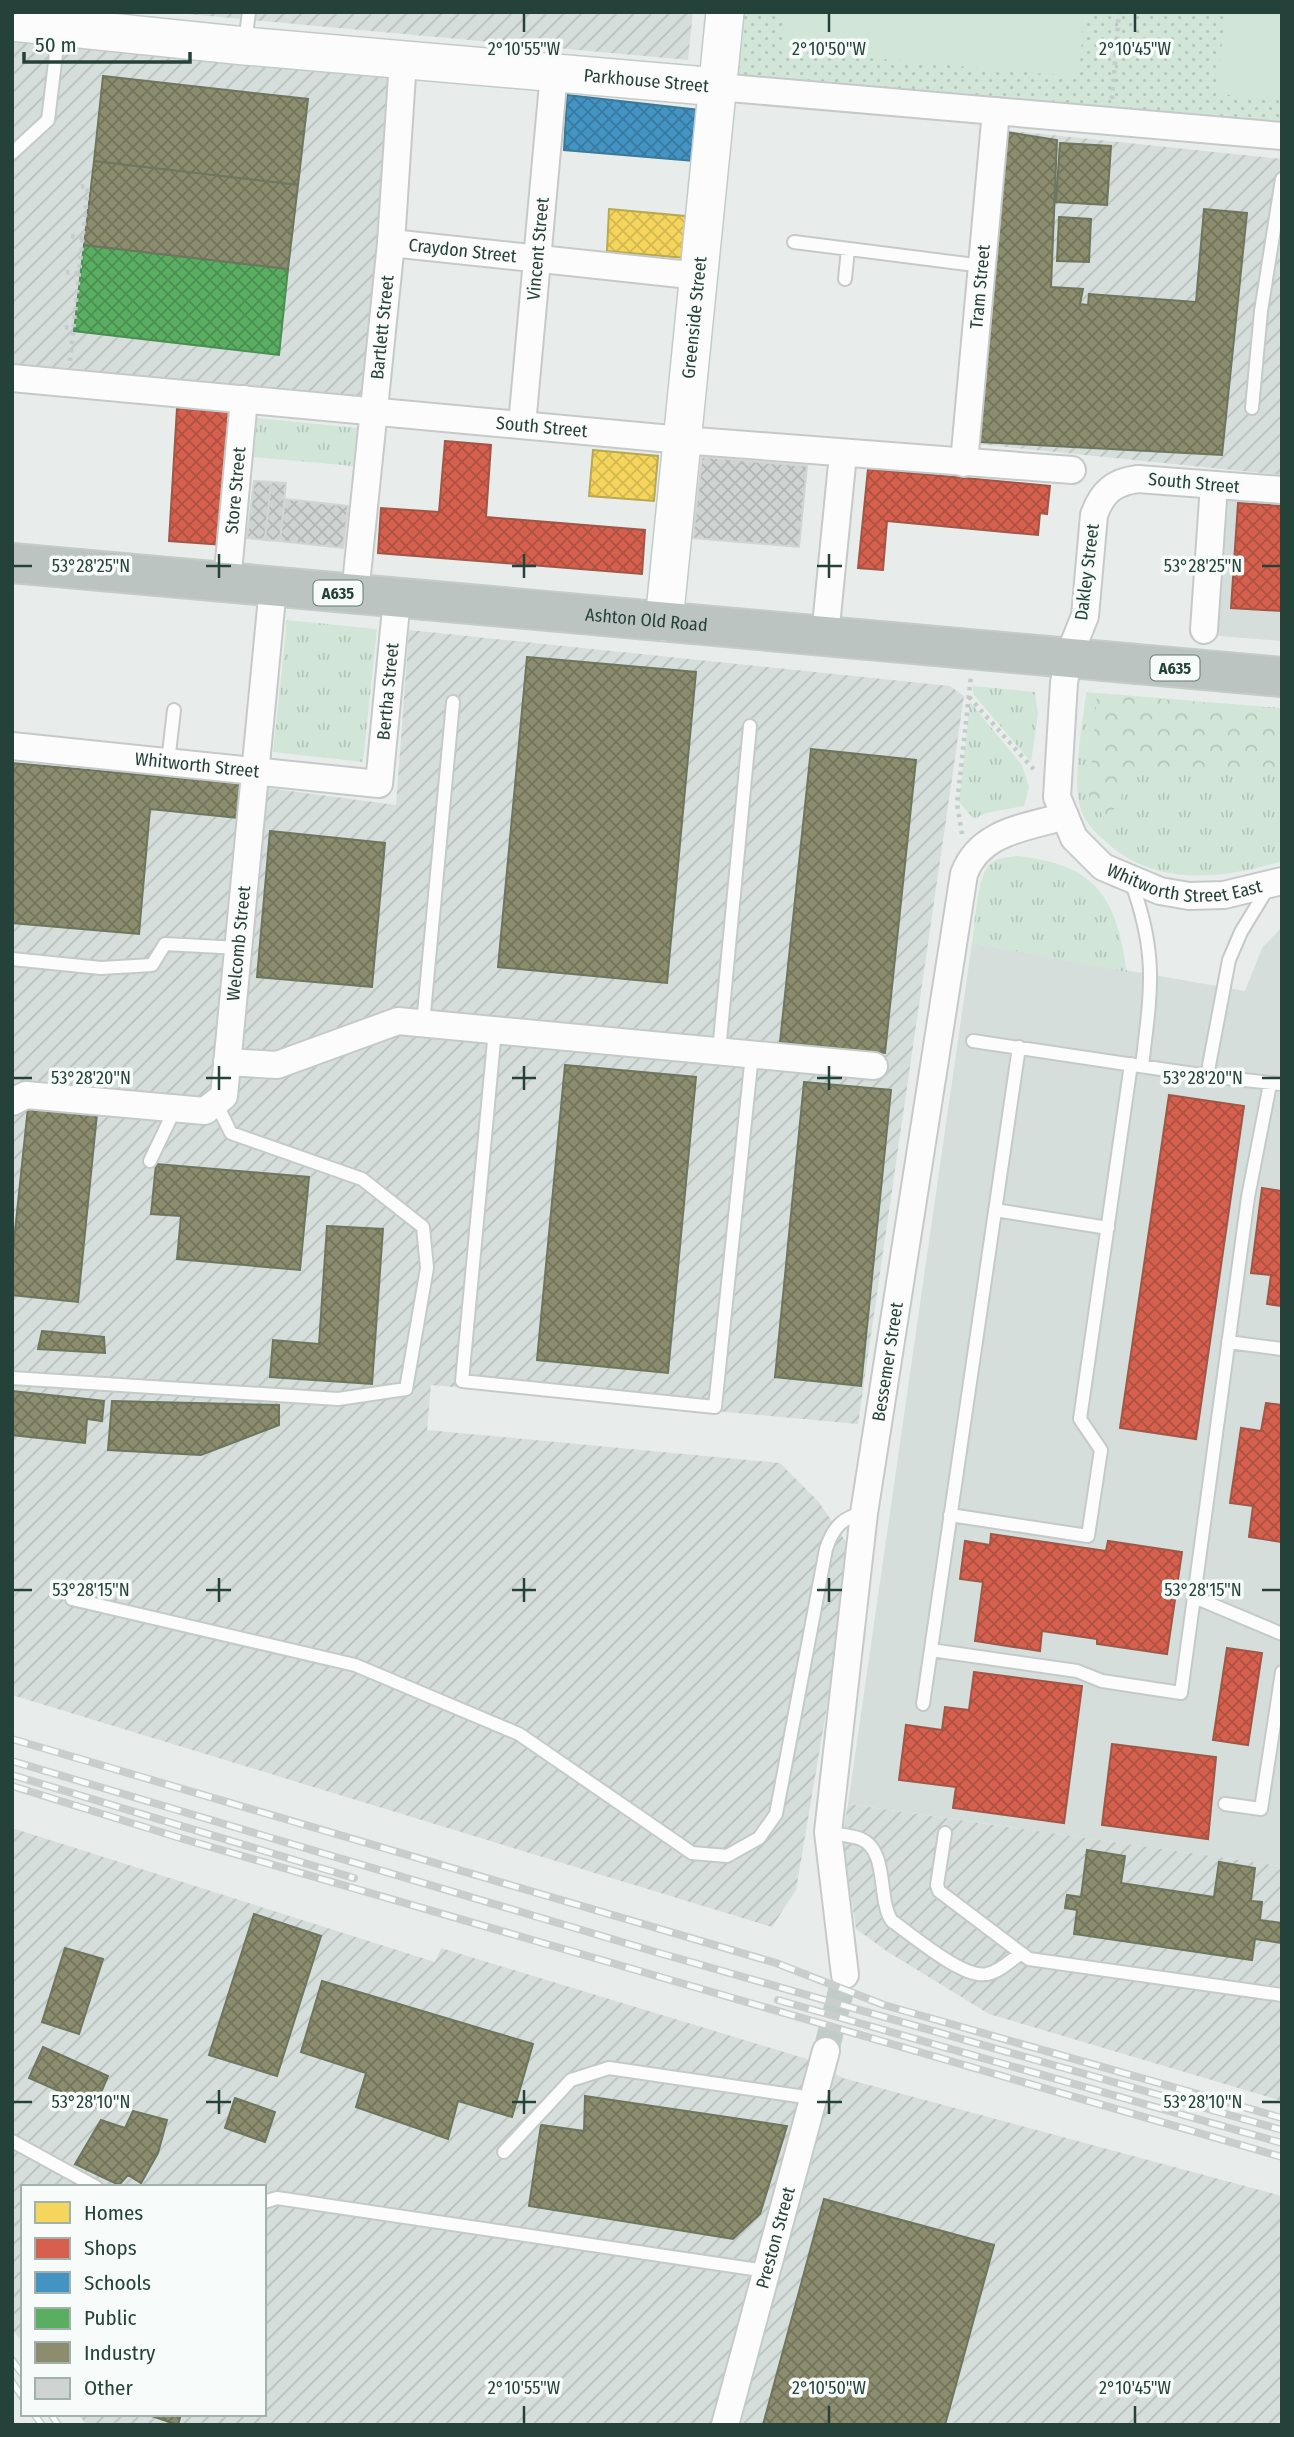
<svg xmlns="http://www.w3.org/2000/svg" width="1294" height="2437" viewBox="0 0 1294 2437" font-family="'Fira Sans Condensed',sans-serif">
	<style>
		.built { fill: #d6dedb }
		.industrial { fill: url(#industrial-furrows) }
		.grass { fill: url(#grass-tufts) }
		.forest { fill: url(#forest-crowns) }
		.park { fill: url(#park-dots) }
		.pitch { fill: #d1e6d8 }
		.homes { fill: url(#homes-cross-hatch); stroke: #b7a952; stroke-width: 2 }
		.shops { fill: url(#shops-cross-hatch); stroke: #a15747; stroke-width: 2 }
		.schools { fill: url(#schools-cross-hatch); stroke: #3a7b9a; stroke-width: 2 }
		.public { fill: url(#public-cross-hatch); stroke: #4a8e55; stroke-width: 2 }
		.industry { fill: url(#industry-cross-hatch); stroke: #6d765e; stroke-width: 2 }
		.building { fill: url(#building-cross-hatch); stroke: #d1d6d4; stroke-width: 2 }
		.lines { fill: none; stroke-linecap: round; stroke-linejoin: round }
		.street-tunnel { stroke: #c1cbc8; stroke-width: 26; stroke-dasharray: 26 13; stroke-linecap: butt }
		.lane-casing { stroke: #c5cac8; stroke-width: 16 }
		.street-casing { stroke: #c5cac8; stroke-width: 30 }
		.secondary-casing { stroke: #c3cbc8; stroke-width: 40 }
		.highway-casing { stroke: #c3ccc9; stroke-width: 42 }
		.path { stroke: #c3ccca; stroke-width: 4.5; stroke-dasharray: 3.5 5; stroke-linecap: butt }
		.lane { stroke: #fcfcfc; stroke-width: 12 }
		.street { stroke: #fcfcfc; stroke-width: 26 }
		.secondary { stroke: #fcfcfc; stroke-width: 37 }
		.highway { stroke: #bcc4c2; stroke-width: 38 }
		.rail-casing { stroke: #c9cdcc; stroke-width: 8 }
		.rail { stroke: #f7fbf9; stroke-width: 5; stroke-dasharray: 16; stroke-linecap: butt }
		.ticks { fill: none; stroke: #24423a; stroke-width: 2.5 }
		.labels { text-anchor: middle; stroke-width: 7; stroke-linejoin: round; paint-order: stroke }
		.shield { fill: #f7fbf9; stroke: #637a73; stroke-width: 2 }
		.shield-label { font-size: 16px; font-weight: bold; fill: #24423a }
		.street-label { font-size: 18px; fill: #24423a; stroke: #f7fbf9 }
		.ticks-label { font-size: 18px; text-anchor: middle; fill: #24423a; stroke: #f7fbf9; stroke-width: 7; stroke-linejoin: round; paint-order: stroke }
	</style>
	<defs>
		<pattern id="industrial-furrows" width="10" height="10" patternUnits="userSpaceOnUse" patternTransform="scale(1.75)"><rect width="10" height="10" fill="#d6dedb"/><path d="M-1 1l2-2M0 10L10 0M9 11l2-2" fill="none" stroke="#b8c0bd"/></pattern>
		<pattern id="grass-tufts" width="24" height="20" patternUnits="userSpaceOnUse" patternTransform="scale(1.75)"><rect width="24" height="20" fill="#d1e6d8"/><path d="M3 7l-1-3M5 7V3M7 7l1-3M15 17l-1-3M17 17v-4M19 17l1-3" fill="none" stroke="#b3c6ba"/></pattern>
		<pattern id="forest-crowns" width="20" height="18" patternUnits="userSpaceOnUse" patternTransform="scale(1.75)"><rect width="20" height="18" fill="#d1e6d8"/><path d="M2 6a3 3 0 1 1 6 0M12 15a3 3 0 1 1 6 0" fill="none" stroke="#b3c6ba"/></pattern>
		<pattern id="park-dots" width="8" height="8" patternUnits="userSpaceOnUse" patternTransform="scale(1.75)"><rect width="8" height="8" fill="#d1e6d8"/><path d="M2 2h.1M6 6h.1" fill="none" stroke="#b3c6ba" stroke-width="1.8" stroke-linecap="round"/></pattern>
		<pattern id="homes-cross-hatch" width="8" height="8" patternUnits="userSpaceOnUse" patternTransform="scale(1.75)"><rect width="8" height="8" fill="#f6d55c"/><path d="M0 0l8 8M0 8l8-8" fill="none" stroke="#d3b851"/></pattern>
		<pattern id="shops-cross-hatch" width="8" height="8" patternUnits="userSpaceOnUse" patternTransform="scale(1.75)"><rect width="8" height="8" fill="#d6604d"/><path d="M0 0l8 8M0 8l8-8" fill="none" stroke="#ad5141"/></pattern>
		<pattern id="schools-cross-hatch" width="8" height="8" patternUnits="userSpaceOnUse" patternTransform="scale(1.75)"><rect width="8" height="8" fill="#4393c3"/><path d="M0 0l8 8M0 8l8-8" fill="none" stroke="#387a9f"/></pattern>
		<pattern id="public-cross-hatch" width="8" height="8" patternUnits="userSpaceOnUse" patternTransform="scale(1.75)"><rect width="8" height="8" fill="#5aae61"/><path d="M0 0l8 8M0 8l8-8" fill="none" stroke="#4a8f51"/></pattern>
		<pattern id="industry-cross-hatch" width="8" height="8" patternUnits="userSpaceOnUse" patternTransform="scale(1.75)"><rect width="8" height="8" fill="#8c8c6e"/><path d="M0 0l8 8M0 8l8-8" fill="none" stroke="#72745b"/></pattern>
		<pattern id="building-cross-hatch" width="8" height="8" patternUnits="userSpaceOnUse" patternTransform="scale(1.75)"><rect width="8" height="8" fill="#cfd4d2"/><path d="M0 0l8 8M0 8l8-8" fill="none" stroke="#b2b7b5"/></pattern>
	</defs>
	<rect width="100%" height="100%" fill="#e8edeb"/>
	<!-- built -->
	<path class="built" d="M 1221,491 L 1282,496 L 1282,641 L 1207,635 Z
		M 1282,927 L 1281,1866 L 848,1804 L 972,943 L 1245,991 L 1262,948 Z"/>
	<!-- industrial -->
	<path class="industrial" d="M 165,12 L 693,12 L 688,60 Z
		M 12,31 L 400,68 L 372,405 L 12,365 Z
		M 1004,130 L 1282,159 L 1282,475 L 977,444 Z
		M 409,630 L 950,686 L 964,696 L 858,1424 L 431,1385 L 427,1430 L 780,1463 L 818,1501 L 853,1552 L 796,1890 L 772,1927 L 12,1695 L 12,763 L 244,785 L 396,805 Z
		M 848,1804 L 1280,1866 L 1282,1859 L 1282,2101 L 989,2014 L 888,1952 L 856,1929 L 845,1857 L 844,1825 Z
		M 12,1828 L 435,1962 L 441,1948 L 807,2059 L 843,2078 L 1282,2196 L 1282,2425 L 87,2425 L 78,2414 L 264,2414 L 264,2187 L 23,2187 L 23,2343 L 12,2329 Z"/>
	<!-- grass -->
	<path class="grass" d="M 257,418 L 357,428 L 353,466 L 254,457 Z
		M 287,620 L 377,629 L 363,762 L 273,752 Z
		M 973,686 L 1035,692 L 1038,714 L 1031,762 L 973,694 Z
		M 1086,692 L 1282,708 L 1282,861 C 1221,880 1153,887 1104,840 C 1095,832 1085,822 1081,810 C 1071,781 1083,724 1086,692 Z
		M 970,702 L 1022,765 L 1029,787 L 1024,806 L 986,813 L 974,819 L 959,802 Z
		M 1018,856 C 1097,865 1116,897 1127,972 L 972,943 C 975,924 977,874 991,863 C 999,857 1009,857 1018,856 Z"/>
	<!-- forest -->
	<path class="forest" d="M 1097,694 L 1282,709 L 1282,774 L 1124,772 L 1121,802 L 1105,818 L 1089,798 Z"/>
	<!-- park -->
	<path class="park" d="M 739,12 L 1282,12 L 1282,122 L 733,76 Z"/>
	<!-- pitch -->
	<path class="pitch" d="M 785,12 L 1084,12 L 1079,77 L 782,50 Z
		M 1225,12 L 1282,12 L 1282,99 L 1217,94 Z"/>
	<!-- homes -->
	<path class="homes" d="M 609,209 L 685,216 L 685,258 L 607,251 Z
		M 593,450 L 658,456 L 654,501 L 589,496 Z"/>
	<!-- shops -->
	<path class="shops" d="M 177,408 L 236,413 L 224,545 L 169,541 Z
		M 445,441 L 491,445 L 486,517 L 645,530 L 642,574 L 378,553 L 381,508 L 439,512 Z
		M 868,469 L 1050,486 L 1047,514 L 1040,513 L 1038,535 L 887,521 L 883,570 L 858,568 Z
		M 1238,503 L 1282,506 L 1282,611 L 1231,608 Z
		M 1169,1095 L 1244,1106 L 1196,1439 L 1120,1428 Z
		M 1262,1188 L 1282,1191 L 1282,1306 L 1267,1304 L 1271,1275 L 1251,1273 Z
		M 1266,1403 L 1282,1405 L 1282,1542 L 1249,1537 L 1253,1506 L 1230,1503 L 1241,1428 L 1261,1431 Z
		M 991,1534 L 1106,1551 L 1108,1541 L 1182,1552 L 1167,1654 L 1097,1644 L 1097,1639 L 1042,1631 L 1040,1651 L 975,1641 L 983,1582 L 960,1579 L 965,1541 L 990,1545 Z
		M 1227,1648 L 1262,1653 L 1248,1745 L 1213,1740 Z
		M 974,1672 L 1082,1686 L 1064,1823 L 953,1808 L 956,1787 L 899,1780 L 906,1725 L 942,1730 L 945,1707 L 969,1710 Z
		M 1112,1744 L 1216,1757 L 1208,1839 L 1102,1825 Z"/>
	<!-- schools -->
	<path class="schools" d="M 567,95 L 699,110 L 694,161 L 564,150 Z"/>
	<!-- public -->
	<path class="public" d="M 84,245 L 288,269 L 279,355 L 74,331 Z"/>
	<!-- industry -->
	<path class="industry" d="M 103,76 L 308,99 L 298,185 L 94,161 Z
		M 1006,132 L 1057,140 L 1051,287 L 1083,289 L 1080,304 L 1088,305 L 1089,294 L 1196,302 L 1204,209 L 1247,213 L 1222,455 L 980,442 Z
		M 1060,143 L 1111,146 L 1107,205 L 1056,202 Z
		M 94,161 L 298,185 L 288,269 L 84,245 Z
		M 1059,217 L 1091,219 L 1089,262 L 1057,261 Z
		M 527,657 L 696,672 L 667,983 L 498,967 Z
		M 811,749 L 916,760 L 885,1053 L 780,1042 Z
		M 12,763 L 242,784 L 238,818 L 150,809 L 139,934 L 12,923 Z
		M 270,831 L 385,843 L 372,987 L 257,977 Z
		M 565,1065 L 696,1077 L 668,1373 L 537,1360 Z
		M 804,1082 L 891,1090 L 861,1386 L 775,1377 Z
		M 28,1107 L 97,1114 L 78,1302 L 12,1295 L 12,1260 Z
		M 156,1164 L 309,1177 L 300,1270 L 177,1259 L 181,1216 L 151,1214 Z
		M 327,1226 L 383,1229 L 372,1384 L 270,1377 L 273,1340 L 319,1344 Z
		M 42,1331 L 104,1337 L 105,1353 L 38,1349 Z
		M 12,1391 L 104,1401 L 102,1421 L 87,1419 L 85,1443 L 12,1435 Z
		M 112,1401 L 279,1405 L 279,1425 L 201,1455 L 108,1450 Z
		M 1087,1850 L 1125,1856 L 1121,1883 L 1214,1897 L 1219,1862 L 1255,1868 L 1251,1901 L 1262,1902 L 1260,1920 L 1282,1923 L 1282,1943 L 1255,1939 L 1252,1960 L 1074,1934 L 1077,1910 L 1065,1908 L 1067,1895 L 1081,1897 Z
		M 254,1914 L 321,1936 L 277,2076 L 209,2055 Z
		M 65,1948 L 103,1959 L 79,2034 L 42,2022 Z
		M 322,1981 L 533,2044 L 512,2117 L 458,2101 L 448,2139 L 356,2107 L 366,2073 L 301,2052 Z
		M 43,2047 L 108,2076 L 95,2107 L 29,2078 Z
		M 585,2096 L 787,2126 L 760,2214 L 733,2239 L 529,2206 L 541,2125 L 584,2131 Z
		M 235,2098 L 275,2112 L 265,2142 L 225,2128 Z
		M 133,2111 L 167,2120 L 158,2153 L 141,2183 L 128,2175 L 119,2185 L 75,2164 L 101,2120 L 125,2128 Z
		M 824,2199 L 994,2245 L 945,2425 L 763,2425 Z
		M 146,2414 L 181,2414 L 178,2425 Z"/>
	<!-- building -->
	<path class="building" d="M 702,457 L 807,466 L 799,547 L 693,538 Z
		M 254,481 L 271,482 L 265,540 L 247,538 Z
		M 271,482 L 286,483 L 280,541 L 265,540 Z
		M 285,499 L 348,506 L 343,548 L 280,541 Z"/>
	<g class="lines">
		<!-- street-tunnel -->
		<path class="street-tunnel" d="M 826,2051 L 845,1975"/>
		<defs>
			<path id="lane" d="M 245,42 L 249,12
				M 12,153 L 48,120 L 59,29
				M 794,242 L 983,266
				M 845,279 L 848,249
				M 1252,408 L 1261,311 L 1282,179
				M 168,762 L 174,710
				M 1131,881 C 1158,955 1151,990 1142,1066
				M 12,959 L 101,968 L 152,965 L 165,944 L 239,948
				M 423,1024 L 453,702
				M 495,1030 L 462,1381 L 715,1407 L 752,1055
				M 973,1041 L 1207,1076 L 1282,1084
				M 719,1051 L 750,726
				M 1207,1076 L 1229,960 L 1241,932 L 1269,886
				M 1270,1084 L 1248,1197 L 1194,1597 L 1282,1634
				M 150,1161 L 175,1109
				M 995,1210 L 1108,1228
				M 1228,1342 L 1282,1349
				M 12,1378 L 338,1399 L 406,1389 L 427,1268 L 423,1227 L 362,1179 L 231,1133 L 216,1103
				M 950,1515 L 1088,1536 L 1101,1450 L 1080,1419 L 1131,1064
				M 72,1599 L 355,1665 L 519,1734 L 692,1853 L 727,1856 L 759,1838 L 776,1814 L 826,1549 C 833,1528 842,1517 864,1513
				M 931,1650 L 1077,1671 L 1102,1681 L 1181,1693 L 1194,1597
				M 923,1704 L 1019,1047
				M 1225,1804 L 1261,1809 L 1282,1672
				M 828,1832 C 838,1835 851,1835 861,1839 C 889,1851 877,1900 892,1921 C 912,1935 963,1979 987,1974 C 999,1972 1010,1961 1020,1954
				M 945,1833 L 937,1885 L 939,1891 L 1029,1959 L 1282,1995
				M 12,2141 L 96,2187
				M 504,2152 L 571,2080 L 609,2068 L 812,2098
				M 264,2202 L 277,2198 L 766,2271"/>
			<g id="street">
				<path d="M 718,87 L 1282,136"/>
				<path id="s1" d="M 391,243 L 699,276"/>
				<path id="s2" d="M 12,378 L 682,440 L 1072,470"/>
				<path id="s3" d="M 522,425 L 554,73"/>
				<path id="s4" d="M 964,463 L 996,111"/>
				<path id="s5" d="M 1282,490 L 1138,479 C 1114,482 1102,492 1094,515 L 1085,616 L 1068,658 L 1064,683 L 1057,797 L 1074,838 L 1103,867 L 1160,891 L 1189,896 L 1224,895 L 1282,881"/>
				<path id="s6" d="M 227,583 L 244,399"/>
				<path id="s7" d="M 355,594 L 391,243 L 403,60"/>
				<path d="M 1204,630 L 1214,485"/>
				<path d="M 825,636 L 843,454"/>
				<path id="s8" d="M 12,746 L 379,784 L 397,598"/>
				<path d="M 227,1062 L 277,1065 L 398,1021 L 874,1066"/>
				<path id="s9" d="M 12,1102 L 26,1095 L 205,1111 L 224,1096 L 273,587"/>
				<path id="s10" d="M 845,1975 L 828,1832 L 864,1513 L 964,874 C 980,831 1025,828 1065,816"/>
				<path id="s11" d="M 725,2425 L 826,2051"/>
			</g>
			<g id="secondary">
				<path id="s12" d="M 12,22 L 245,46 L 718,87"/>
				<path id="s13" d="M 664,622 L 725,12"/>
			</g>
			<g id="highway">
				<path id="s14" d="M 12,563 L 1282,677"/>
			</g>
		</defs>
		<!-- lane casing -->
		<use href="#lane" class="lane-casing"/>
		<!-- street casing -->
		<use href="#street" class="street-casing"/>
		<!-- secondary casing -->
		<use href="#secondary" class="secondary-casing"/>
		<!-- highway casing -->
		<use href="#highway" class="highway-casing"/>
		<!-- path -->
		<path class="path" d="M 1112,99 L 1119,12
			M 71,236 L 83,238
			M 66,272 L 79,274
			M 65,327 L 73,328
			M 70,361 L 88,187 L 79,186
			M 969,697 L 1036,772
			M 962,834 L 957,804 L 971,676"/>
		<!-- lane -->
		<use href="#lane" class="lane"/>
		<!-- street -->
		<use href="#street" class="street"/>
		<!-- secondary -->
		<use href="#secondary" class="secondary"/>
		<!-- highway -->
		<use href="#highway" class="highway"/>
		<defs>
			<path id="rail" d="M 12,1739 L 776,1963 L 884,2005 L 1282,2118
				M 12,1761 L 659,1953 L 1282,2130
				M 12,1775 L 354,1878
				M 12,1786 L 180,1838 L 1282,2157
				M 778,2000 L 1282,2143
				M 12,2360 L 23,2375
				M 12,2382 L 23,2398
				M 34,2414 L 42,2425
				M 51,2414 L 58,2425"/>
		</defs>
		<!-- rail casing -->
		<use href="#rail" class="rail-casing"/>
		<!-- rail -->
		<use href="#rail" class="rail"/>
	</g>
	<!-- ticks -->
	<path class="ticks" d="M 524,14 L 524,32M 829,14 L 829,32M 1135,14 L 1135,32M 219,554 L 219,578M 524,554 L 524,578M 829,554 L 829,578M 14,566 L 32,566M 206,566 L 231,566M 512,566 L 536,566M 817,566 L 842,566M 1262,566 L 1280,566M 219,1066 L 219,1090M 524,1066 L 524,1090M 829,1066 L 829,1090M 14,1078 L 32,1078M 206,1078 L 231,1078M 512,1078 L 536,1078M 817,1078 L 842,1078M 1262,1078 L 1280,1078M 219,1578 L 219,1602M 524,1578 L 524,1602M 829,1578 L 829,1602M 14,1590 L 32,1590M 206,1590 L 231,1590M 512,1590 L 536,1590M 817,1590 L 842,1590M 1262,1590 L 1280,1590M 219,2090 L 219,2114M 524,2090 L 524,2114M 829,2090 L 829,2114M 14,2102 L 32,2102M 206,2102 L 231,2102M 512,2102 L 536,2102M 817,2102 L 842,2102M 1262,2102 L 1280,2102M 524,2406 L 524,2423M 829,2406 L 829,2423M 1135,2406 L 1135,2423"/>
	<g class="labels">
		<!-- shield labels -->
		<g class="shield">
			<rect x="313.5" y="580.5" width="49" height="25" rx="5"/>
			<rect x="1150.5" y="655.5" width="49" height="25" rx="5"/>
		</g>
		<g class="shield-label">
			<text x="338" y="599">A635</text>
			<text x="1175" y="674">A635</text>
		</g>
		<!-- street labels -->
		<g class="street-label">
			<text dy="6" stroke="none"><textPath href="#s12" startOffset="637">Parkhouse Street</textPath></text>
			<text dy="6" stroke="none"><textPath href="#s3" startOffset="177">Vincent Street</textPath></text>
			<text dy="6" stroke="none"><textPath href="#s1" startOffset="72">Craydon Street</textPath></text>
			<text dy="6" stroke="none"><textPath href="#s4" startOffset="177">Tram Street</textPath></text>
			<text dy="6" stroke="none"><textPath href="#s13" startOffset="306">Greenside Street</textPath></text>
			<text dy="6" stroke="none"><textPath href="#s7" startOffset="268">Bartlett Street</textPath></text>
			<text dy="6" stroke="none"><textPath href="#s2" startOffset="532">South Street</textPath></text>
			<text transform="translate(1194 483) rotate(5)" y="6">South Street</text>
			<text dy="6" stroke="none"><textPath href="#s6" startOffset="93">Store Street</textPath></text>
			<text transform="translate(1087 572) rotate(-83)" y="6">Dakley Street</text>
			<text dy="6" stroke="none"><textPath href="#s14" startOffset="637">Ashton Old Road</textPath></text>
			<text dy="6" stroke="none"><textPath href="#s8" startOffset="462">Bertha Street</textPath></text>
			<text dy="6" stroke="none"><textPath href="#s8" startOffset="186">Whitworth Street</textPath></text>
			<text dy="6" stroke="none"><textPath href="#s5" startOffset="662">Whitworth Street East</textPath></text>
			<text dy="6" stroke="none"><textPath href="#s9" startOffset="373">Welcomb Street</textPath></text>
			<text dy="6" stroke="none"><textPath href="#s10" startOffset="618">Bessemer Street</textPath></text>
			<text dy="6" stroke="none"><textPath href="#s11" startOffset="194">Preston Street</textPath></text>
		</g>
	</g>
	<g class="ticks-label">
		<text x="524" y="55">2°10'55"W</text>
		<text x="829" y="55">2°10'50"W</text>
		<text x="1135" y="55">2°10'45"W</text>
		<text x="91" y="572">53°28'25"N</text>
		<text x="1203" y="572">53°28'25"N</text>
		<text x="91" y="1084">53°28'20"N</text>
		<text x="1203" y="1084">53°28'20"N</text>
		<text x="91" y="1596">53°28'15"N</text>
		<text x="1203" y="1596">53°28'15"N</text>
		<text x="91" y="2108">53°28'10"N</text>
		<text x="1203" y="2108">53°28'10"N</text>
		<text x="524" y="2394">2°10'55"W</text>
		<text x="829" y="2394">2°10'50"W</text>
		<text x="1135" y="2394">2°10'45"W</text>
	</g>
	<!-- border -->
	<rect width="1294" height="2437" fill="none" stroke="#24423a" stroke-width="28"/>
	<!-- legend -->
	<rect x="21" y="2185" width="245" height="231" fill="#f7fbf9" stroke="#a3b1ad" stroke-width="2"/>
	<rect x="35" y="2202" width="35" height="21" fill="#f6d55c" stroke="#a3b1ad" stroke-width="2"/>
	<text x="84" y="2220" font-size="21" fill="#24423a">Homes</text>
	<rect x="35" y="2238" width="35" height="21" fill="#d6604d" stroke="#a3b1ad" stroke-width="2"/>
	<text x="84" y="2255" font-size="21" fill="#24423a">Shops</text>
	<rect x="35" y="2272" width="35" height="21" fill="#4393c3" stroke="#a3b1ad" stroke-width="2"/>
	<text x="84" y="2290" font-size="21" fill="#24423a">Schools</text>
	<rect x="35" y="2308" width="35" height="21" fill="#5aae61" stroke="#a3b1ad" stroke-width="2"/>
	<text x="84" y="2325" font-size="21" fill="#24423a">Public</text>
	<rect x="35" y="2342" width="35" height="21" fill="#8c8c6e" stroke="#a3b1ad" stroke-width="2"/>
	<text x="84" y="2360" font-size="21" fill="#24423a">Industry</text>
	<rect x="35" y="2378" width="35" height="21" fill="#cfd4d2" stroke="#a3b1ad" stroke-width="2"/>
	<text x="84" y="2395" font-size="21" fill="#24423a">Other</text>
	<!-- scale -->
	<path d="M24 52v10h166v-10" fill="none" stroke="#24423a" stroke-width="3.5"/>
	<text x="35" y="52" font-size="21" fill="#24423a" stroke="#f7fbf9" stroke-width="5" paint-order="stroke">50 m</text>
</svg>
